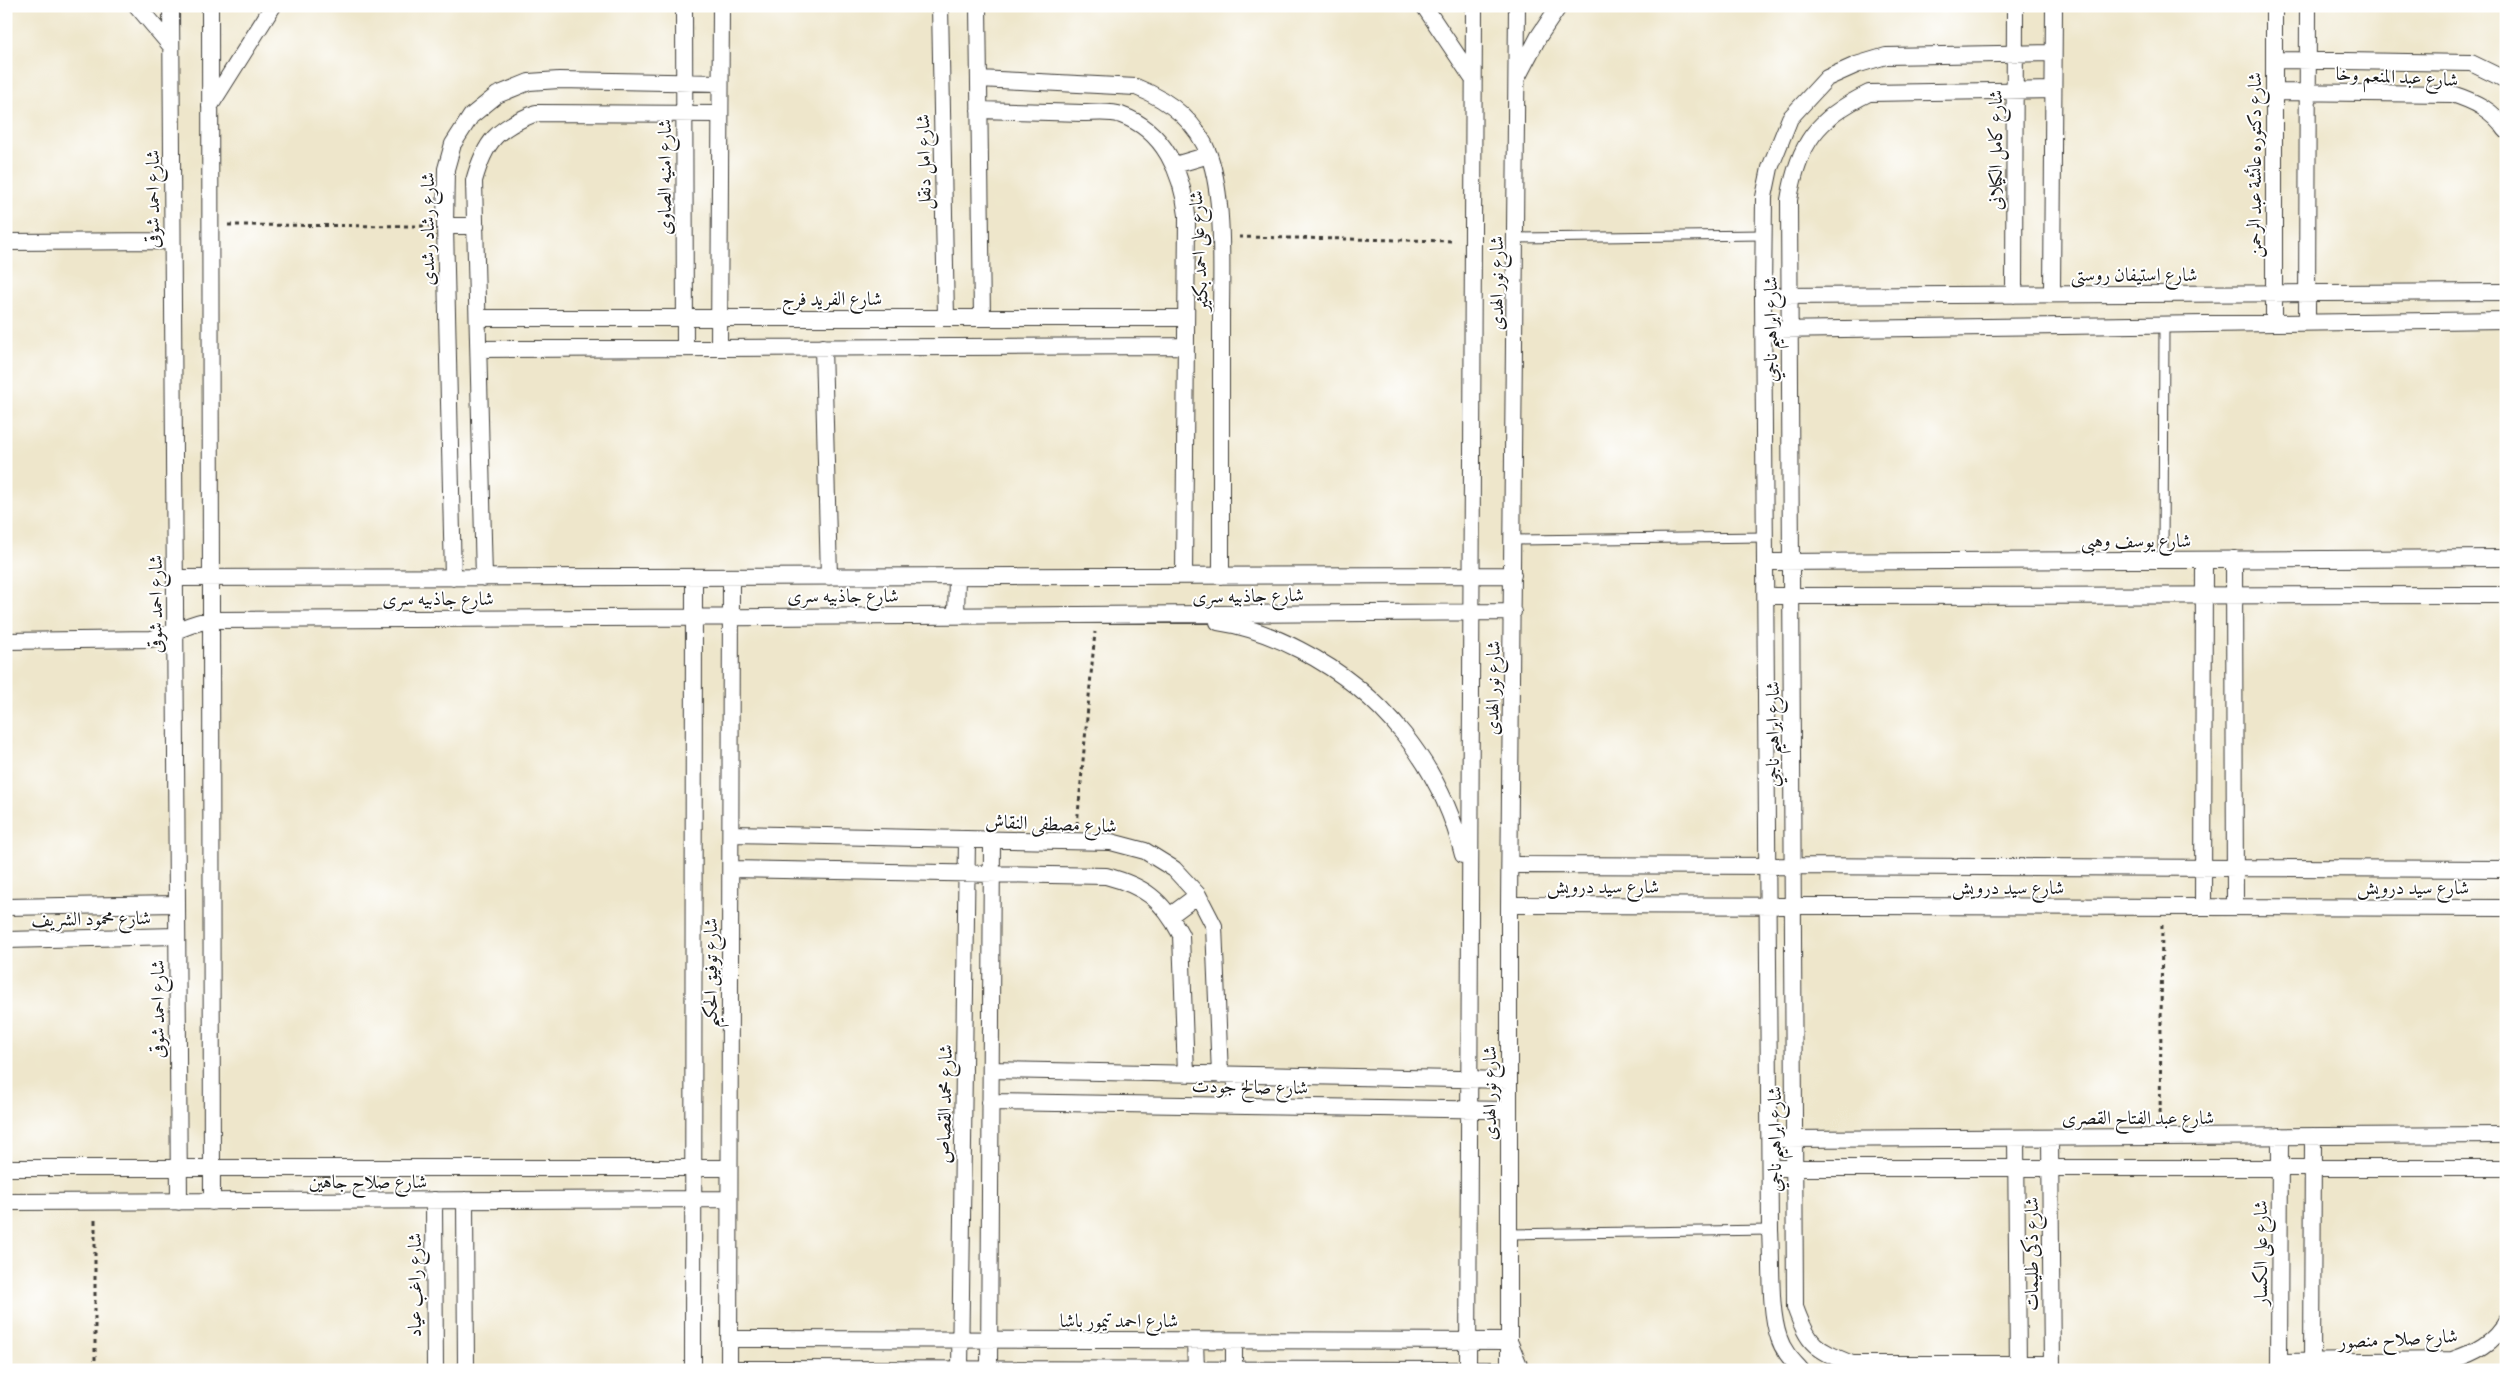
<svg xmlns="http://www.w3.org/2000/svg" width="2512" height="1376" viewBox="0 0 2512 1376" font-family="'EB Garamond',Amiri,serif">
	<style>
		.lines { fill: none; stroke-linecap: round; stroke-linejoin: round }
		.lane-casing { stroke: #3c3a36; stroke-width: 11 }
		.street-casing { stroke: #3c3a36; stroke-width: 18 }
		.path { stroke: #3c3a36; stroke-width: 3; stroke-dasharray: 4 4; stroke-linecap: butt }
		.lane { stroke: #fff; stroke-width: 9 }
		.street { stroke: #fff; stroke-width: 16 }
		.labels { text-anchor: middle; stroke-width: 4; stroke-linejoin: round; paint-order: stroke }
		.street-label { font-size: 19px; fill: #1c1c1c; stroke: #fff }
	</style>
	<rect width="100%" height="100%" fill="#fff"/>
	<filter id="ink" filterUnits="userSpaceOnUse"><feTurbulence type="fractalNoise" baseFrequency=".02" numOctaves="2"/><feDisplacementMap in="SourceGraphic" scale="10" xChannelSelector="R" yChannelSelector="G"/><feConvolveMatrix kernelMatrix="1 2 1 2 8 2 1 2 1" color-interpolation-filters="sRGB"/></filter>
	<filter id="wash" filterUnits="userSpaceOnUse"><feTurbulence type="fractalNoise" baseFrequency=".0096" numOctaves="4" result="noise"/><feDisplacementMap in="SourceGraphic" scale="20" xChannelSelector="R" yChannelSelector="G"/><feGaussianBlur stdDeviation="1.12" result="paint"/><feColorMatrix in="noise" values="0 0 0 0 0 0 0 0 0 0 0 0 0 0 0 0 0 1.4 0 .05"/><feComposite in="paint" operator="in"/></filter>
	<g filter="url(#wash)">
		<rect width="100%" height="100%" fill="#eee6cb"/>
	</g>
	<g filter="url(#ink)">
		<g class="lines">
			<defs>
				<path id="lane" d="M 1516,238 L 1764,235
					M 1514,540 L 1766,537
					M 2163,560 L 2164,324
					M 1508,1234 L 1770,1230"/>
				<path id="street" d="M 137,6 L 171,46
					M 171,6 L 179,1202
					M 210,6 L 212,1202
					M 684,6 L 685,348
					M 940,6 L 946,318
					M 978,6 L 982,318
					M 1424,6 L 1473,79
					M 2274,6 L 2274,323
					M 2274,60 L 2471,63 L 2506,80
					M 1518,76 L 1539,36 L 1559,6
					M 979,79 L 1136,87 C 1169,100 1196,120 1209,155 C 1225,200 1221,273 1221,321 C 1221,406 1221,491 1221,576
					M 2274,92 L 2452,94 C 2474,101 2493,110 2506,130
					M 210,106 L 273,6
					M 979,110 C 1014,111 1048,112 1083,113 C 1094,113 1111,111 1121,115 C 1164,130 1182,173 1187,215 L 1184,576
					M 1175,165 L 1209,155
					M 445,226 L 476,226
					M 6,242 L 172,241
					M 2052,294 L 2054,6
					M 2014,295 L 2015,6
					M 1763,296 L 2506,292
					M 478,318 L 1186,318
					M 2307,322 L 2308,6
					M 1764,330 L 2506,320
					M 823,347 L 829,577
					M 719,348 L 721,6
					M 479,349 L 1186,346
					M 2234,559 L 2235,907
					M 1766,562 L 2506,558
					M 175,578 L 1513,575
					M 453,578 L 445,226 L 446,169 L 453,144 L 471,116 L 497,95 L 529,82 L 559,80 L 720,83
					M 484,578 L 474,181 C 485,141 497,128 536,113 L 720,114
					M 1766,596 L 2506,595
					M 956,615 L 957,577
					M 1218,622 C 1246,626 1275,637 1300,650 C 1382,692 1441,765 1463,855
					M 6,641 L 151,639 C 173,635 189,622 211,620 C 645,617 1079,617 1513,612
					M 731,834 L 1111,842 L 1145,851 L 1174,869 L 1198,895 L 1214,926 L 1220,1075
					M 1510,865 L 2506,869
					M 731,869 L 1106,876 C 1144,886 1162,899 1181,935 L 1186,1074
					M 1509,905 L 2506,908
					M 6,907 L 177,904
					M 2203,907 L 2204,560
					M 1171,915 L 1198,895
					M 6,940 L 177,936
					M 991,1070 L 1509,1080
					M 1236,1075 L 1236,1106
					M 990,1102 L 1509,1110
					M 2016,1138 L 2018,1370
					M 2050,1138 L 2052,1370
					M 1783,1139 L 2506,1135
					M 6,1168 L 729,1168
					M 1770,1168 L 2506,1168
					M 434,1200 L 435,1370
					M 465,1200 L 466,1370
					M 6,1202 L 729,1199
					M 730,1339 L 1509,1341 L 1521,1370
					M 1195,1341 L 1196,1370
					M 2279,1362 L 2452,1360 C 2474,1353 2495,1343 2506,1321
					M 2052,1364 L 1852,1364 C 1815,1349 1809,1346 1795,1307 L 1789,200 C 1798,144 1817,118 1869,93 L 2053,90
					M 729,1369 L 1509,1370 L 1509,905 L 1517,6
					M 693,1370 L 694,577
					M 729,1370 L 731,577
					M 960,1370 L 967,839
					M 989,1370 L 992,840
					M 1234,1370 L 1234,1341
					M 1468,1370 L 1474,6
					M 1801,1370 C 1792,1360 1783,1351 1779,1338 C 1769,1310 1772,1262 1770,1230 L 1763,296 L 1764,197 L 1770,168 L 1790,118 L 1827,78 L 1856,65 L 1886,56 L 2053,53
					M 2279,1370 L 2280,1136
					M 2312,1370 L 2313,1136"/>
			</defs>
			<!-- lane casing -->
			<use href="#lane" class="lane-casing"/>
			<!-- street casing -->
			<use href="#street" class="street-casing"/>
			<!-- path -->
			<path class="path" d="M 228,225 L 429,226
				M 1239,237 L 1455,241
				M 1077,825 L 1095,632
				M 2160,1121 L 2162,923
				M 95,1220 L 95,1370"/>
			<!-- lane -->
			<use href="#lane" class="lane"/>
			<!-- street -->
			<use href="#street" class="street"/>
		</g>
	</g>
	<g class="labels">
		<!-- street labels -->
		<g class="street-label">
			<text transform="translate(2397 76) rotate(3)" y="7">شارع عبد المنعم وخا</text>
			<text transform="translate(1995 150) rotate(-90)" y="7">شارع كامل الكيلانى</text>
			<text transform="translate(923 162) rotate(-91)" y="7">شارع امل دنقل</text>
			<text transform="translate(2254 165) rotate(-90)" y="7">شارع دكتوره عائشة عبد الرحمن</text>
			<text transform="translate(664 177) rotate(-90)" y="7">شارع امنيه الصاوى</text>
			<text transform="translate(152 199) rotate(-90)" y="7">شارع احمد شوقى</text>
			<text transform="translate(427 229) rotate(-90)" y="7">شارع رشاد رشدى</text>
			<text transform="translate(1198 251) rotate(-93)" y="7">شارع على احمد بكثير</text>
			<text x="2134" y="281">شارع استيفان روستى</text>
			<text transform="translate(1496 283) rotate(-90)" y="7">شارع نور الهدى</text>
			<text x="832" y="305">شارع الفريد فرج</text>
			<text transform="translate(1770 329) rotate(-90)" y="7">شارع ابراهيم ناجي</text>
			<text x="2136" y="547">شارع يوسف وهبى</text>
			<text x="843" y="602">شارع جاذبيه سرى</text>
			<text transform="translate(1248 595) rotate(-1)" y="7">شارع جاذبيه سرى</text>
			<text x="438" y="605">شارع جاذبيه سرى</text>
			<text transform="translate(155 604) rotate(-90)" y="7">شارع احمد شوقى</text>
			<text transform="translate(1492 688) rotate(-89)" y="7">شارع نور الهدى</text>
			<text transform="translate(1772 734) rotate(-90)" y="7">شارع ابراهيم ناجي</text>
			<text transform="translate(1051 823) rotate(2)" y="7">شارع مصطفى النقاش</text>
			<text x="1603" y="893">شارع سيد درويش</text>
			<text x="2008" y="894">شارع سيد درويش</text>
			<text x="2413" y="894">شارع سيد درويش</text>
			<text transform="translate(91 918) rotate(-1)" y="7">شارع محمود الشريف</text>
			<text transform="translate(710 973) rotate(-90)" y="7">شارع توفيق الحكيم</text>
			<text transform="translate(157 1009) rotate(-90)" y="7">شارع احمد شوقى</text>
			<text transform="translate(1250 1086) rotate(1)" y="7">شارع صالح جودت</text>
			<text transform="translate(1489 1093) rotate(-90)" y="7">شارع نور الهدى</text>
			<text transform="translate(944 1104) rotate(-89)" y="7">شارع محمد القصاص</text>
			<text x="2138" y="1124">شارع عبد الفتاح القصرى</text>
			<text transform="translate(1774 1139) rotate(-90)" y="7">شارع ابراهيم ناجي</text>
			<text x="368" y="1188">شارع صلاح جاهين</text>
			<text transform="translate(2260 1253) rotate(-90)" y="7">شارع على الكسار</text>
			<text transform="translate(2031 1254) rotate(-90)" y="7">شارع ذكى طليمات</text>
			<text transform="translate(414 1285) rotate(-90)" y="7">شارع راغب عياد</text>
			<text x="1119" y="1327">شارع احمد تيمور باشا</text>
			<text transform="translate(2398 1338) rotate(-3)" y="7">شارع صلاح منصور</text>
		</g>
	</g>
	<!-- margin -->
	<rect width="2512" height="1376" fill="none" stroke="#fff" stroke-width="25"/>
</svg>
